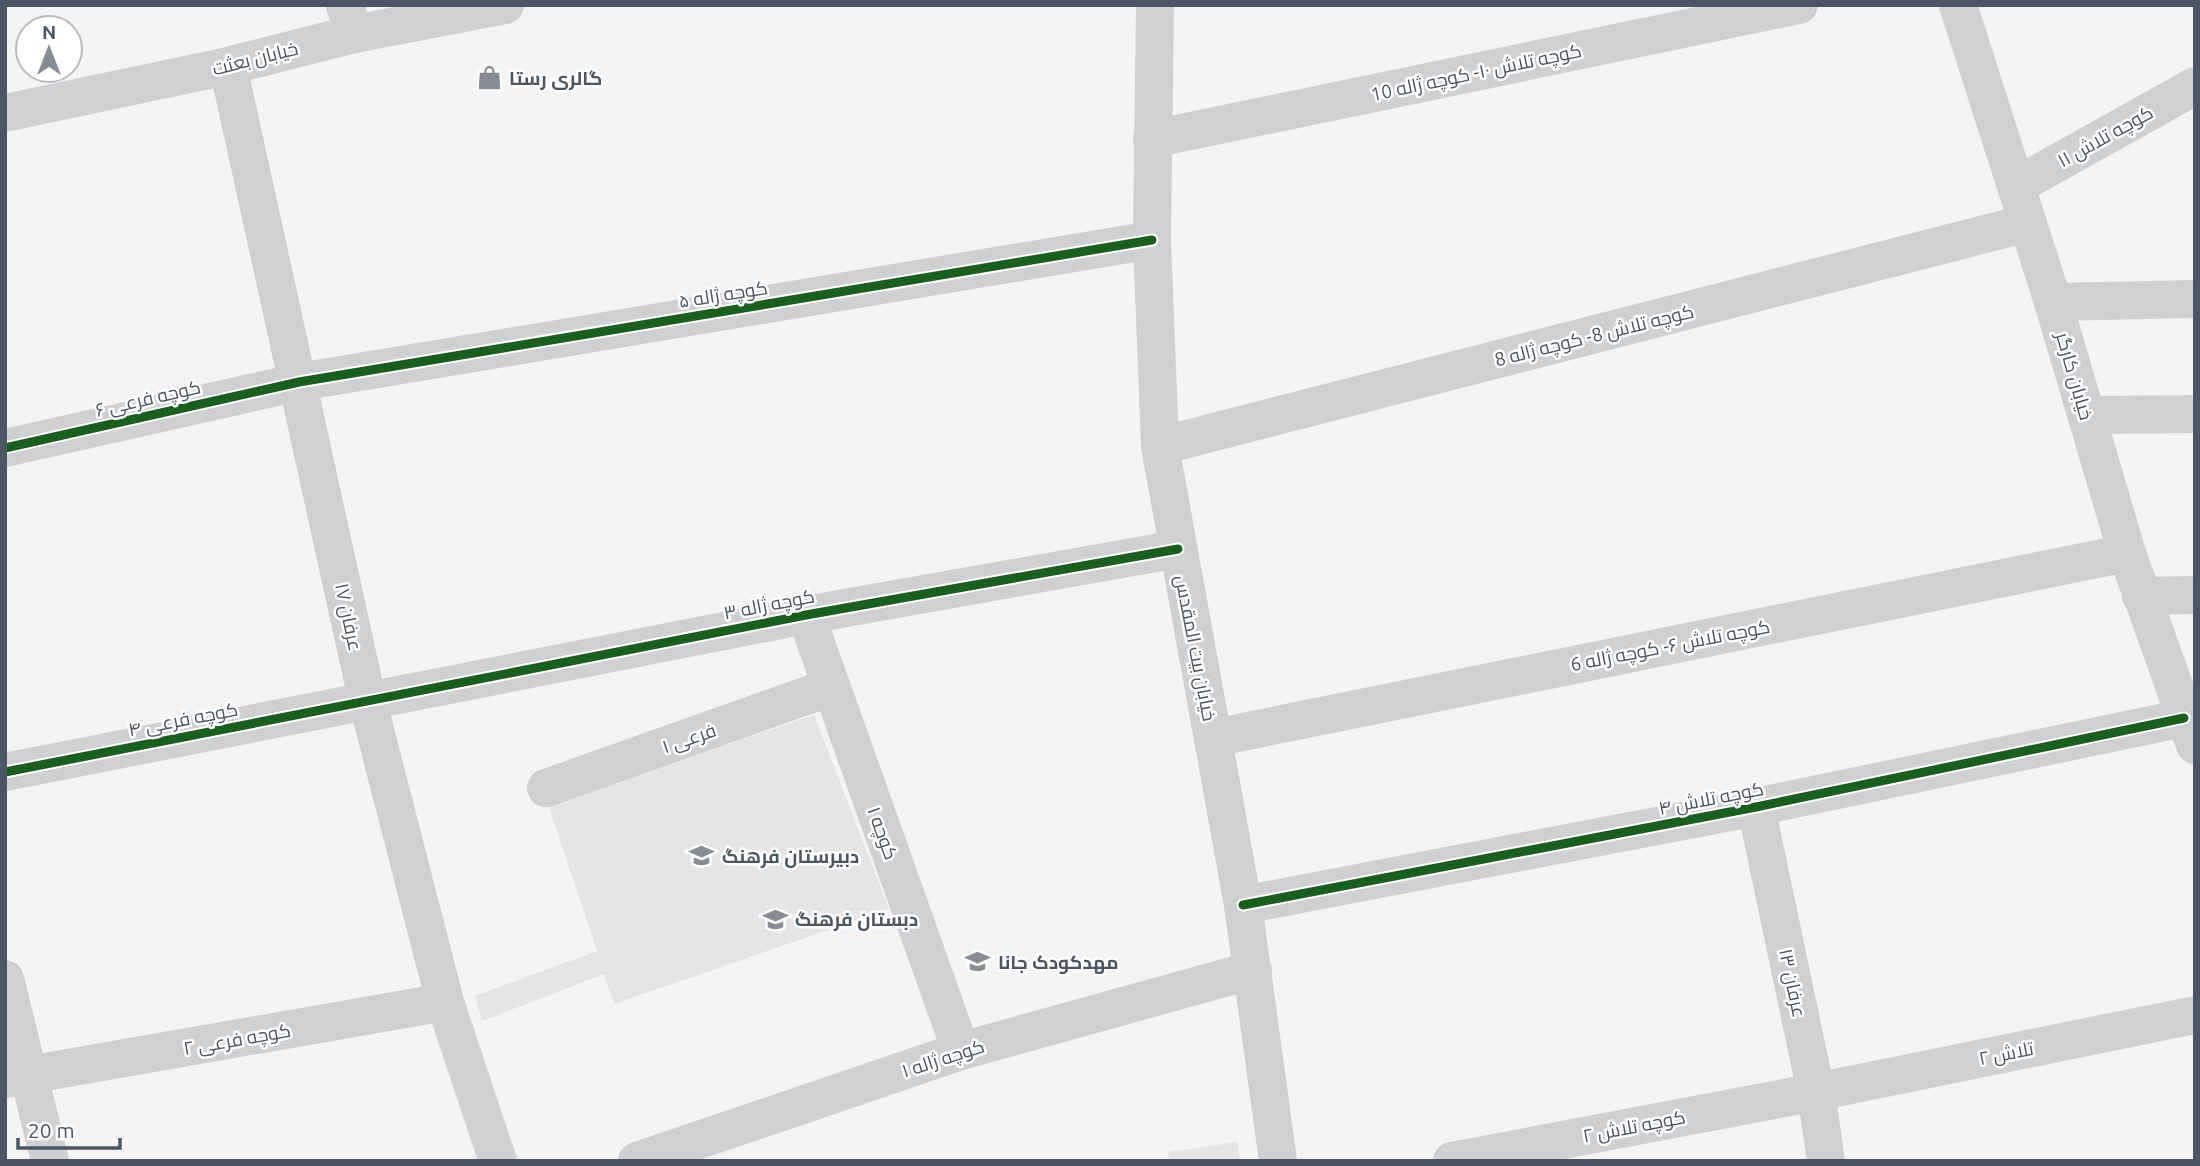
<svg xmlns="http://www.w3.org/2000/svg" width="2200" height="1166" viewBox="0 0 2200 1166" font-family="Ubuntu,Cairo,sans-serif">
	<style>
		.education { fill: #e6e5e6 }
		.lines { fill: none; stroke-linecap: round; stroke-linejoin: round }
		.minor { stroke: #ced0d2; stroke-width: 38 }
		.tertiary { stroke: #ced0d2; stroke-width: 38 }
		.cycleway-casing { stroke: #fff; stroke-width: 13 }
		.cycleway { stroke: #1b5e20; stroke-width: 9 }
		.labels { text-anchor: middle; stroke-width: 5; stroke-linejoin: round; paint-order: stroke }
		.street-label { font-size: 19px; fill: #4a5661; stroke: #fff }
		.poi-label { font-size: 19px; font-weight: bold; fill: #4a5661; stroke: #fff; text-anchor: start }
	</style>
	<rect width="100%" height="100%" fill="#f4f4f4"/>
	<!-- education -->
	<path class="education" d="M 814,715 L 889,909 L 614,1004 L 604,974 L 482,1021 L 475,996 L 597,951 L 548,805 Z
		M 1237,1142 L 1240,1161 L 1169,1161 L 1168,1152 Z"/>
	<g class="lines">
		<!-- minor -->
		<path class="minor" d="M 345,5 L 354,34
			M 228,66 L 367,699 L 445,1002 L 498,1161
			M 1152,139 L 1799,5
			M 2016,186 L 2195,86
			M 2053,302 L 2195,299
			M 2086,415 L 2195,414
			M 1160,446 L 2028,223
			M 5,448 L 299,382 L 1152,240
			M 2141,596 L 2195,595
			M 806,615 L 961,1051
			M 1213,738 L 2127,553
			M 5,772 L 806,615 L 1178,549
			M 546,788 L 831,687
			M 1756,807 L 1816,1092 L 1826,1161
			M 1243,905 L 1756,807 L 2184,718
			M 5,979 L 50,1161
			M 5,1079 L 445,1002
			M 637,1161 L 961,1051 L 1253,970
			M 1452,1161 L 1816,1092 L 2195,1015"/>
		<!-- tertiary -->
		<path class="tertiary" d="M 1155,5 L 1152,240 L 1160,446 L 1243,905 L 1278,1161
			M 1958,5 L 2053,302 L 2127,553 L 2195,745
			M 5,113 L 228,66 L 354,34 L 505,5"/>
		<defs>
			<path id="cycleway" d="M 5,448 L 299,382 L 1152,240
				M 5,772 L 806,615 L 1178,549
				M 1243,905 L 1756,807 L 2184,718"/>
		</defs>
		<!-- cycleway casing -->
		<use href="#cycleway" class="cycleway-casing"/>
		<!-- cycleway -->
		<use href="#cycleway" class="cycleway"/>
	</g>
	<!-- icons -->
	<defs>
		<symbol id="shop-bare" viewBox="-9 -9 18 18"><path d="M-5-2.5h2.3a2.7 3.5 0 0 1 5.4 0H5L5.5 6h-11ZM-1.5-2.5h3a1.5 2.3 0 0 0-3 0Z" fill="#868d94" stroke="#fff" stroke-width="2.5" paint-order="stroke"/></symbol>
		<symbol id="school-bare" viewBox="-9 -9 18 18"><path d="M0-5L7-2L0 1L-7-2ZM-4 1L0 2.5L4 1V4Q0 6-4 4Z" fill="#868d94" stroke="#fff" stroke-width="2.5" paint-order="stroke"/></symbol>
	</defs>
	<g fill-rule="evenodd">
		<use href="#shop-bare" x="472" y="60" width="35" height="35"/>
		<use href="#school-bare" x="684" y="838" width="35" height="35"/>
		<use href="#school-bare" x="758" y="902" width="35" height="35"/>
		<use href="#school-bare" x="960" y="944" width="35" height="35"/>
	</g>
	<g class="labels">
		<!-- street labels -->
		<g class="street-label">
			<text transform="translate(255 58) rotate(-14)" y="7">خیابان بعثت</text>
			<text transform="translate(1476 72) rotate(-12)" y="7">کوچه تلاش ۱۰- کوچه ژاله 10</text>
			<text transform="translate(2105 136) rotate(-29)" y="7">کوچه تلاش ۱۱</text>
			<text transform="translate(723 294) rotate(-9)" y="7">کوچه ژاله ۵</text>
			<text transform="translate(1594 335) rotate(-14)" y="7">کوچه تلاش 8- کوچه ژاله 8</text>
			<text transform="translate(2075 376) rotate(74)" y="7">خیابان کارگر</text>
			<text transform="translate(148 398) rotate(-13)" y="7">کوچه فرعی ۶</text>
			<text transform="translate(769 604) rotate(-11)" y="7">کوچه ژاله ۳</text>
			<text transform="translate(349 617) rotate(78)" y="7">عرفان ۱۷</text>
			<text transform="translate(1670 645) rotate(-11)" y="7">کوچه تلاش ۶- کوچه ژاله 6</text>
			<text transform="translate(1196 648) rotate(79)" y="7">خیابان بیت المقدس</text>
			<text transform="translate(183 719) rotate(-11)" y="7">کوچه فرعی ۴</text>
			<text transform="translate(689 738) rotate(-19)" y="7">فرعی ۱</text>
			<text transform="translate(1711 798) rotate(-11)" y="7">کوچه تلاش ۴</text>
			<text transform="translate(883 833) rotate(70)" y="7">کوچه ۱</text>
			<text transform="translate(1793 983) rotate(78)" y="7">عرفان ۱۳</text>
			<text transform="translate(237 1039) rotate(-10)" y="7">کوچه فرعی ۲</text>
			<text transform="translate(2006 1053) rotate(-11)" y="7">تلاش ۲</text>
			<text transform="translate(943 1058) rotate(-18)" y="7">کوچه ژاله ۱</text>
			<text transform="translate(1634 1126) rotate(-11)" y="7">کوچه تلاش ۲</text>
		</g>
		<!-- poi labels -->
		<g class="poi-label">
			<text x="509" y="85">گالری رستا</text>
			<text x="722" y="863">دبیرستان فرهنگ</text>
			<text x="795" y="926">دبستان فرهنگ</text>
			<text x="998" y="969">مهدکودک جانا</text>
		</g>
	</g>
	<!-- border -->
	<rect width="2200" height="1166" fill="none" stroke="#4a5661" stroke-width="14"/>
	<!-- north arrow -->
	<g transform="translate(49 49)"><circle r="33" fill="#ffffff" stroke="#b7bbc0" stroke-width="2"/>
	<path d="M0-5L12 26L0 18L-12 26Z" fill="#868d94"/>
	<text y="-10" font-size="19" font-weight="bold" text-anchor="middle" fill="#4a5661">N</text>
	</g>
	<!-- scale -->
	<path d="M18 1138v10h102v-10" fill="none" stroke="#4a5661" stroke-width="3.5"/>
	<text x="28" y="1138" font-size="21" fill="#4a5661" stroke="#ffffff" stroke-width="5" paint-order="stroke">20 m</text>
</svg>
